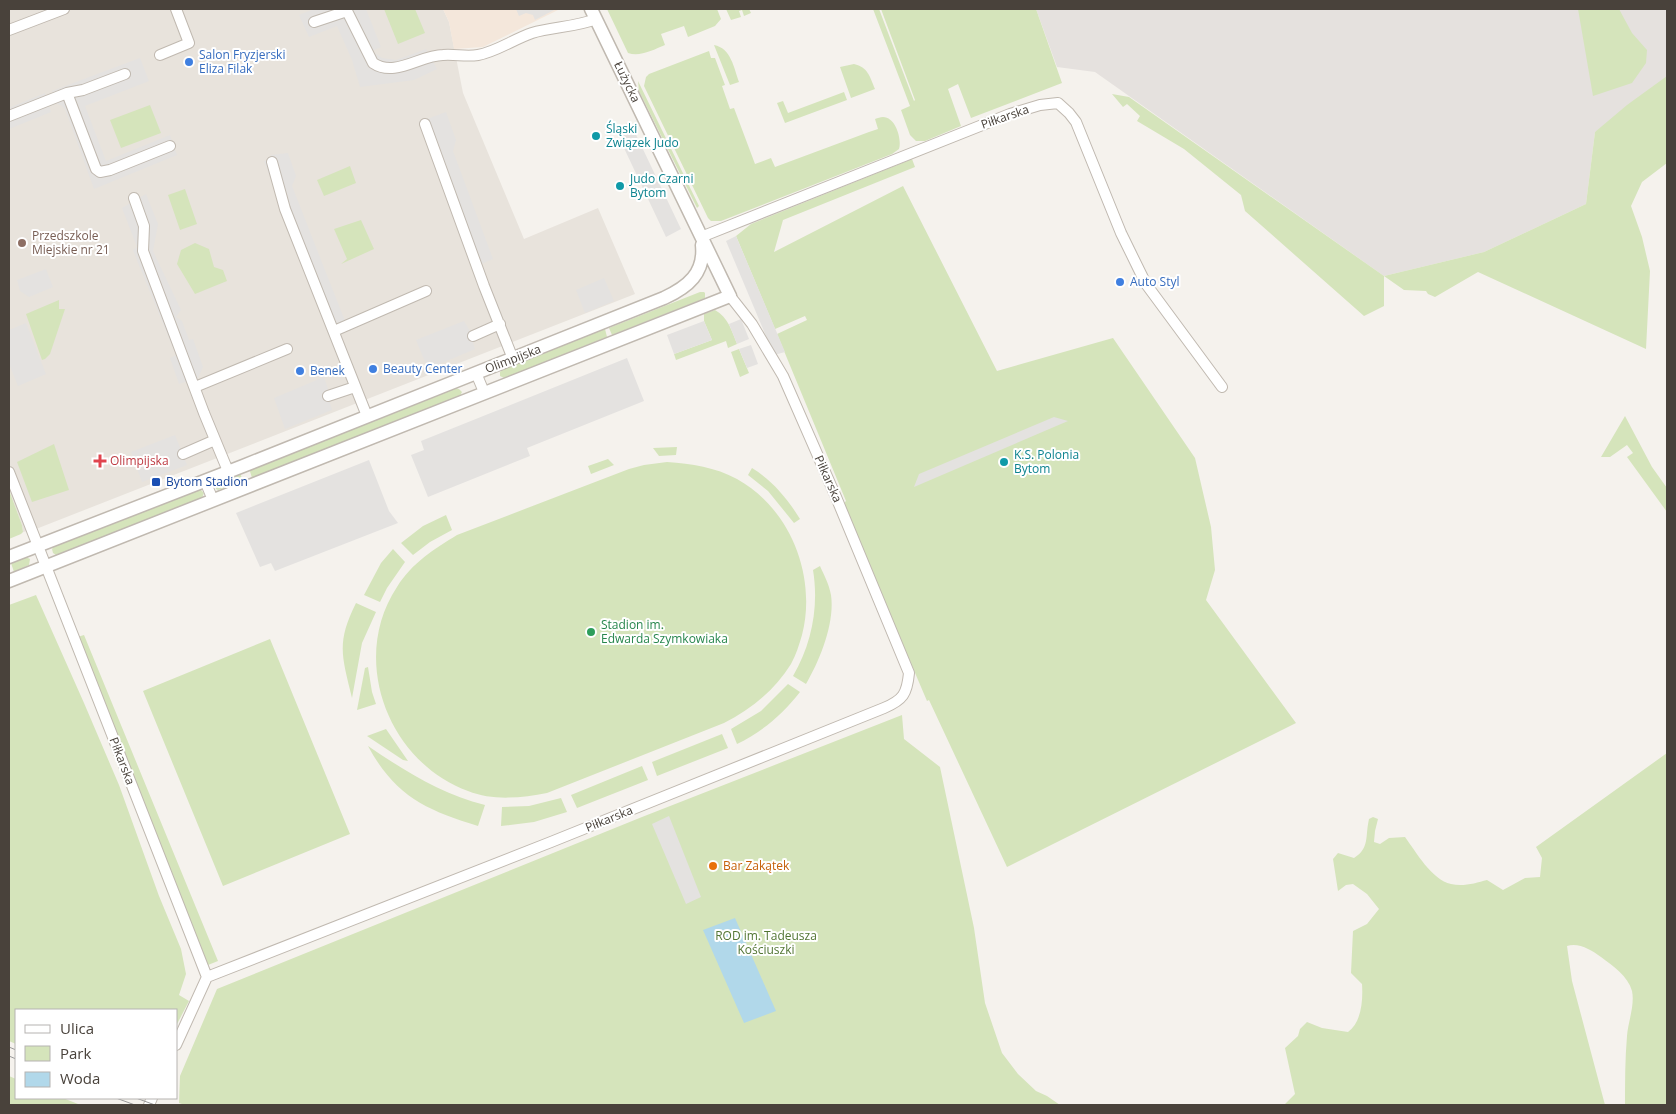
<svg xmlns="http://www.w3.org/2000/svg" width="1676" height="1114" viewBox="0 0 1676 1114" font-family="'Open Sans',sans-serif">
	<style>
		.residential { fill: #e8e3dc }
		.commercial { fill: #f4e7db }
		.industrial { fill: #e5e1de }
		.green { fill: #d5e4bb }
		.parking { fill: #e4e2e0 }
		.water { fill: #b1d8ea }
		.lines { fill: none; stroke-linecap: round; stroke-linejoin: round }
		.minor-casing { stroke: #c0b9b0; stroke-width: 12 }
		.tertiary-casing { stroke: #c0b9b0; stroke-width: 15 }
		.minor { stroke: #fff; stroke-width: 10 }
		.tertiary { stroke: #fff; stroke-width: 12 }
		.tram { stroke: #9a9a9a; stroke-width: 1 }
		.shop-dot { fill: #3f7fe0; stroke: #fff; stroke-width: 2 }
		.culture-dot { fill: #0f9aa8; stroke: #fff; stroke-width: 2 }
		.education-dot { fill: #8d6e63; stroke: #fff; stroke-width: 2 }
		.health-dot { fill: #e0444e; stroke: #fff; stroke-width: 2 }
		.transit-dot { fill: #1a4fb4; stroke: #fff; stroke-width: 2 }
		.leisure-dot { fill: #2e9e5b; stroke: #fff; stroke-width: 2 }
		.food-dot { fill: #e8710a; stroke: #fff; stroke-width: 2 }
		.labels { text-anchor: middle; stroke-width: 4; stroke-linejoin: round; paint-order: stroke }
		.shop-label { font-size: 12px; fill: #366cbe; stroke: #fff; text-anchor: start }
		.street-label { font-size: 12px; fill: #49423b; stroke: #fff }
		.culture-label { font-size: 12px; fill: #0d838f; stroke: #fff; text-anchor: start }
		.education-label { font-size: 12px; fill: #785e54; stroke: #fff; text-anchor: start }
		.health-label { font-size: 12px; fill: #be3a42; stroke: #fff; text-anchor: start }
		.transit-label { font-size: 12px; fill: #164399; stroke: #fff; text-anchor: start }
		.leisure-label { font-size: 12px; fill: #27864d; stroke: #fff; text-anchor: start }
		.food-label { font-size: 12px; fill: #c56008; stroke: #fff; text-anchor: start }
		.park-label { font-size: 12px; fill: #527533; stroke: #fff }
	</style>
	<rect width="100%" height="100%" fill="#f5f2ed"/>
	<!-- residential -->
	<path class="residential" d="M 9,9 L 443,9 L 449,22 L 463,93 L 524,239 L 598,208 L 635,294 L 36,529 L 23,532 L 22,525 L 9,490 Z"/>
	<!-- commercial -->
	<path class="commercial" d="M 443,9 L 557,9 L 558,10 L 483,47 L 454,49 L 449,22 Z"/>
	<!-- industrial -->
	<path class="industrial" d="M 1036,9 L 1667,9 L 1667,100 L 1595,132 L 1586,204 L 1484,252 L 1384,276 L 1095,72 L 1057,67 Z"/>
	<!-- green -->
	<path class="green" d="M 384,9 L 415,9 L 425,33 L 398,44 Z
		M 607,9 L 717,9 L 721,19 L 715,26 L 688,37 L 684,26 L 661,34 L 665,45 C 653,50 640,57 628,53 Z
		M 726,9 L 749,9 L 751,13 L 744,16 L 742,10 L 739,11 L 741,17 L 731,20 Z
		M 873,9 L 879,9 L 914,101 L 915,100 L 881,9 L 1036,9 L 1062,83 L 971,118 L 958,84 L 948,89 L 961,126 L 925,141 L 916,141 L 910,135 L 901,110 L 910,106 Z
		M 1578,9 L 1619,9 L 1632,33 L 1647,50 L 1646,63 L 1632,83 L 1593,96 Z
		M 714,45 C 731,48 734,68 739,82 L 730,85 Z
		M 709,51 L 711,58 L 715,58 L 725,85 L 722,86 L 730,109 L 734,108 L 755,164 L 771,158 L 775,167 L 869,132 L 878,129 L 875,119 C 878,118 880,117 883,117 C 896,117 902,140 899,149 L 892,154 L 721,221 L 711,221 L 708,218 L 644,86 L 646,77 L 649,74 Z
		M 854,64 C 868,67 870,77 875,89 L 851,98 L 840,67 Z
		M 1667,76 L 1667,163 L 1642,182 L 1631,206 L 1642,237 L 1650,271 L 1646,349 L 1478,272 L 1435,297 L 1428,294 L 1426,291 L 1404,290 L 1384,276 L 1384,306 L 1364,316 L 1245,211 L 1241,195 L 1184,149 L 1137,121 L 1140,116 L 1127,104 L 1123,107 L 1112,94 L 1129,97 L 1384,276 L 1484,252 L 1586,204 L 1595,132 L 1627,105 Z
		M 638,81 L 699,206 L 697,208 L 639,91 Z
		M 844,92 L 847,100 L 785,123 L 777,103 L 783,101 L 788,113 Z
		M 150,105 L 161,133 L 121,148 L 110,120 Z
		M 912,159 L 915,167 L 783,220 L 774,252 L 903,186 L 997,371 L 1113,338 L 1195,458 L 1211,527 L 1215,570 L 1206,600 L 1296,723 L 1007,867 L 929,700 L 927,701 L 843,504 L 846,501 L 777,334 L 807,320 L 805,316 L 775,329 L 736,236 L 751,224 Z
		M 350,166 L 356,183 L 324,196 L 317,180 Z
		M 185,189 L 197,224 L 180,230 L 168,195 Z
		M 361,220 L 374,249 L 341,264 L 347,259 L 334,229 Z
		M 195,243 L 209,249 L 214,267 L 223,270 L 227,281 L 195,294 L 177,264 L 181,250 Z
		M 700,292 L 704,292 L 705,293 L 705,298 L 703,299 L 612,335 L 609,328 Z
		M 59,300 L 59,309 L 65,309 L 50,354 L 45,359 L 42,360 L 26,314 Z
		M 715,310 C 728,317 732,331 737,344 L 728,348 L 726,341 L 676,360 L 674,354 L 712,340 L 704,321 L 704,314 Z
		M 605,329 L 607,337 L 504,378 L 500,376 L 500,372 L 504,368 Z
		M 739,349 L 749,373 L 740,377 L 731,352 Z
		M 455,388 L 459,389 L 462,392 L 460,396 L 252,478 L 249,468 Z
		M 1625,416 L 1652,467 L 1667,488 L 1667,512 L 1627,457 L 1633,453 L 1627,445 L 1610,457 L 1601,457 Z
		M 54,444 L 69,490 L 32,502 L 17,462 Z
		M 677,447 L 676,455 L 659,456 L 653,448 Z
		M 608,459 L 614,465 L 591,474 L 588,466 Z
		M 667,462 C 692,464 715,467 737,479 C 791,509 817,577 802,635 C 799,645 796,655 791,664 C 775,690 751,709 724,723 L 547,793 C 521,798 493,801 468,791 C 388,762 349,659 397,587 C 412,563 434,549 457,535 L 629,469 L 644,465 Z
		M 752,468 C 773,481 787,498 800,519 L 794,523 L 768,491 L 748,475 Z
		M 240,473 L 243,481 L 218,490 L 216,489 L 216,482 Z
		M 9,490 L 22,525 L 23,532 L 21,534 L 9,539 Z
		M 196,490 L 201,490 L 204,493 L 202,498 L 61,553 L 56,555 L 53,553 L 52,549 L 54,546 Z
		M 446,515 L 452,530 L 430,542 L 413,555 L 401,543 L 423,526 Z
		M 393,549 L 405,562 L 387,588 L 380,602 L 364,595 L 381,563 Z
		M 26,557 L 30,559 L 29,565 L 14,572 L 11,563 Z
		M 820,566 C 824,575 829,584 831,595 C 835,623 820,660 806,684 L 793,676 C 812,644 819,606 813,570 Z
		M 36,595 L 84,703 L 119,785 L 159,896 L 181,949 L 186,974 L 179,995 L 189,1001 L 176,1026 L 176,1010 L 16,1010 L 16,1044 L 9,1041 L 9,605 Z
		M 356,603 L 376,612 L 362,643 L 352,698 C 342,656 336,643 356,603 Z
		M 84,635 L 218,961 L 203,967 L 74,638 Z
		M 270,639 L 350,834 L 223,886 L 143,691 Z
		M 368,667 L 372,692 L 376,704 L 357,710 L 365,668 Z
		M 788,684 L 800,692 C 783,714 762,732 737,744 L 731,729 L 761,711 Z
		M 902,715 L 904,739 L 940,767 L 974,928 L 985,1003 L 1002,1053 L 1018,1074 L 1036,1091 L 1047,1096 L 1060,1105 L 185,1105 L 179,1103 L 180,1076 L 217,989 L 642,817 Z
		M 386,729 L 408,761 L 403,760 L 367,736 Z
		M 722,734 L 728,748 L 657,776 L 652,762 Z
		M 368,746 C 405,771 441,794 485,805 L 478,826 C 426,810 395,796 368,746 Z
		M 1667,753 L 1667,1105 L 1625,1105 C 1625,1082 1625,1059 1627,1036 C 1628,1022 1635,1005 1632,991 C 1628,976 1613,966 1601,957 C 1592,950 1578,942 1567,946 L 1572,981 L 1605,1105 L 1284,1105 L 1295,1094 L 1285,1048 L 1298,1036 L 1300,1029 L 1307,1022 L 1322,1028 L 1348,1032 C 1362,1022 1363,999 1362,984 L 1351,973 L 1353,931 L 1367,924 L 1379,909 L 1367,894 L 1353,884 L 1346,885 L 1338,891 L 1333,859 L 1338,853 L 1354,858 C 1370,848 1365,836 1369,819 L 1373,817 L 1378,819 L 1375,831 L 1374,842 L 1380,844 L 1389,838 L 1405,837 C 1416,852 1432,880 1451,884 C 1463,887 1476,883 1487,880 L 1503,890 L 1525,878 L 1540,877 L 1542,858 L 1536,847 Z
		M 642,766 L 648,780 L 577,808 L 571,795 Z
		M 561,798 L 567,812 L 534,822 L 501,826 L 502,807 L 529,806 Z
		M 9,1076 L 16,1079 L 16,1098 L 63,1098 L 78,1104 L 75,1105 L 9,1105 Z"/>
	<!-- parking -->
	<path class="parking" d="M 314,9 L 366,9 L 381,47 L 372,51 L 382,58 L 396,60 L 426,49 L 437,69 L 414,80 L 360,87 L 352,60 L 337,26 L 309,37 L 299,15 Z
		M 516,9 L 556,9 L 535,20 L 533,15 L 526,13 L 519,16 Z
		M 140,58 L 149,81 L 85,106 L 106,161 L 170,135 L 177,155 L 94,189 L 65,109 L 61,105 L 57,104 L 52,91 Z
		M 45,93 L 51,112 L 9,129 L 9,108 Z
		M 446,112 L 456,140 L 453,151 L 493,259 L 474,267 L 419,122 Z
		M 630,122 L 681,229 L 666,237 L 615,129 Z
		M 288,153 L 296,176 L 292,186 L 345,321 L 336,325 L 280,203 L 264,161 L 272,160 L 271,155 Z
		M 146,194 L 158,224 L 153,251 L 181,310 L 176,317 L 182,321 L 189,340 L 193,339 L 203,367 L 198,378 L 179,384 L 170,358 L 176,355 L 138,263 L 133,250 L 137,247 L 122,208 Z
		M 736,236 L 785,352 L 774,355 L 726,241 Z
		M 46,269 L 53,287 L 29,297 L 20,291 L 17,280 Z
		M 604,278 L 614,301 L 585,313 L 576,290 Z
		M 741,319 L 749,339 L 737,344 L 729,324 Z
		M 464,321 L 473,336 L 474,340 L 473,343 L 475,349 L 428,369 L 416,340 Z
		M 704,321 L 712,340 L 674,354 L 667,335 Z
		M 26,323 L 46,374 L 18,386 L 9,364 L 9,330 Z
		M 751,345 L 758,364 L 747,368 L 739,349 Z
		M 627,358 L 644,401 L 527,448 L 530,456 L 428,497 L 411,455 L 424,450 L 421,441 Z
		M 324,377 L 328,389 L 328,396 L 332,410 L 285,429 L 274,398 Z
		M 1054,417 L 1068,421 L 914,487 L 919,474 Z
		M 175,435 L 187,465 L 142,482 L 131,452 Z
		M 369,460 L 389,511 L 398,523 L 275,571 L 271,563 L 260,567 L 236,513 Z
		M 669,816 L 701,897 L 686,904 L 652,824 Z"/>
	<!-- water -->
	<path class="water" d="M 735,918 L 776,1011 L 744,1023 L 703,930 Z"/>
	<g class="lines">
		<defs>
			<path id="minor" d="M 314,22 L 347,11 L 373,63 C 395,78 420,55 443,55 C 455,54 466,57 478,55 C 496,52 514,39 532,33 C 552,27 576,27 596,19
				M 9,30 L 64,9
				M 160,55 L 189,43 L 176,9
				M 67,93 L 96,169 L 100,172 L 110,170 L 170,146
				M 9,116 L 67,93 L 83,90 L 125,74
				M 425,124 L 484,286 L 513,359
				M 272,162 L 285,209 L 367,416
				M 134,198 L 144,226 L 143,251 L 204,413 L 228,471
				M 701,237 L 1010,114 L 1040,105 L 1058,103 L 1069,113 L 1076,122 L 1121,233 L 1146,284 L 1222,387
				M 334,331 L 426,291
				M 473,336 L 500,324
				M 476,373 L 484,392
				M 195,387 L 287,349
				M 328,396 L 355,387
				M 183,454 L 215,440
				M 9,472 L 207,977
				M 205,481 L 213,500
				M 176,1045 L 207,977 L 551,842 L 884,708 C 903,700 907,694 909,673 L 836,497 L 783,376 L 752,324 L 730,296
				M 149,1105 L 152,1098"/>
			<path id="tertiary" d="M 9,557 L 243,466 L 664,298 C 688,287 705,273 702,245
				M 9,581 L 730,296 L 591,9"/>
		</defs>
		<!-- minor casing -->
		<use href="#minor" class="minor-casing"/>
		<!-- tertiary casing -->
		<use href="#tertiary" class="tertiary-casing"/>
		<!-- minor -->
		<use href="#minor" class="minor"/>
		<!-- tertiary -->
		<use href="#tertiary" class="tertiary"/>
		<!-- tram -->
		<path class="tram" d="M 9,1047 L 16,1050
			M 9,1056 L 16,1059
			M 116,1098 L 135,1105
			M 136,1098 L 155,1105"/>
	</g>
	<!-- markers -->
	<g class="shop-dot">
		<circle cx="189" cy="62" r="5"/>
		<circle cx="1120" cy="282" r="5"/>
		<circle cx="373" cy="369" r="5"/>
		<circle cx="300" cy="371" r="5"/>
	</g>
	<g class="culture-dot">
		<circle cx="596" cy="136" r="5"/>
		<circle cx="620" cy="186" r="5"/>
		<circle cx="1004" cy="462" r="5"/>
	</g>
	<circle class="education-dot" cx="22" cy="243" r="5"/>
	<path class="health-dot" d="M97.5 453.5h5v5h5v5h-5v5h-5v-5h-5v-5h5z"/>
	<rect class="transit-dot" x="151" y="477" width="10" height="10" rx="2.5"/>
	<circle class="leisure-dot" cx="591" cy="632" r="5"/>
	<circle class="food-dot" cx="713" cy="866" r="5"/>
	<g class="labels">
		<!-- shop labels -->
		<g class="shop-label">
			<text x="199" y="59">Salon Fryzjerski<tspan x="199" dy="14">Eliza Filak</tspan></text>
			<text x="1130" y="286">Auto Styl</text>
			<text x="383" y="373">Beauty Center</text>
			<text x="310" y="375">Benek</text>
		</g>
		<!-- street labels -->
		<g class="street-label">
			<text transform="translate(627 82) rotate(64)" y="4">Łużycka</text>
			<text transform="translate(1005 117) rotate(-19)" y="4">Piłkarska</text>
			<text transform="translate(513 359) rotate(-21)" y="4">Olimpijska</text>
			<text transform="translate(828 479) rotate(66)" y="4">Piłkarska</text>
			<text transform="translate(122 761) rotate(69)" y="4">Piłkarska</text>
			<text transform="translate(609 819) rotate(-22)" y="4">Piłkarska</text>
		</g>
		<!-- culture labels -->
		<g class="culture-label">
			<text x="606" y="133">Śląski<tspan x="606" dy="14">Związek Judo</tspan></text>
			<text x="630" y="183">Judo Czarni<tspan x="630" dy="14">Bytom</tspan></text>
			<text x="1014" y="459">K.S. Polonia<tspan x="1014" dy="14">Bytom</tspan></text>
		</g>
		<!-- education labels -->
		<g class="education-label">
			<text x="32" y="240">Przedszkole<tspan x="32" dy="14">Miejskie nr 21</tspan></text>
		</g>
		<!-- health labels -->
		<g class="health-label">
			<text x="110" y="465">Olimpijska</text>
		</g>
		<!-- transit labels -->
		<g class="transit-label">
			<text x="166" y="486">Bytom Stadion</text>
		</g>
		<!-- leisure labels -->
		<g class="leisure-label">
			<text x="601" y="629">Stadion im.<tspan x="601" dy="14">Edwarda Szymkowiaka</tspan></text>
		</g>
		<!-- food labels -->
		<g class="food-label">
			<text x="723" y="870">Bar Zakątek</text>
		</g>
		<!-- park labels -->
		<g class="park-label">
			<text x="766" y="940">ROD im. Tadeusza<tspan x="766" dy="14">Kościuszki</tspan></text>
		</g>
	</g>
	<!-- border -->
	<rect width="1676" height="1114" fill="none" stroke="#49423b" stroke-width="20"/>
	<!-- legend -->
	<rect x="15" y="1009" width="162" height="90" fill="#ffffff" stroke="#b6b3b1"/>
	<rect x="25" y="1025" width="25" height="8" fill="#ffffff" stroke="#b6b3b1"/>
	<text x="60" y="1034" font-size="15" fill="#49423b">Ulica</text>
	<rect x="25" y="1046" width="25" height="15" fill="#d5e4bb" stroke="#b6b3b1"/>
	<text x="60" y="1059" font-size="15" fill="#49423b">Park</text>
	<rect x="25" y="1072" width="25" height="15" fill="#b1d8ea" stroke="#b6b3b1"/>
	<text x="60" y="1084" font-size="15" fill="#49423b">Woda</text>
</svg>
